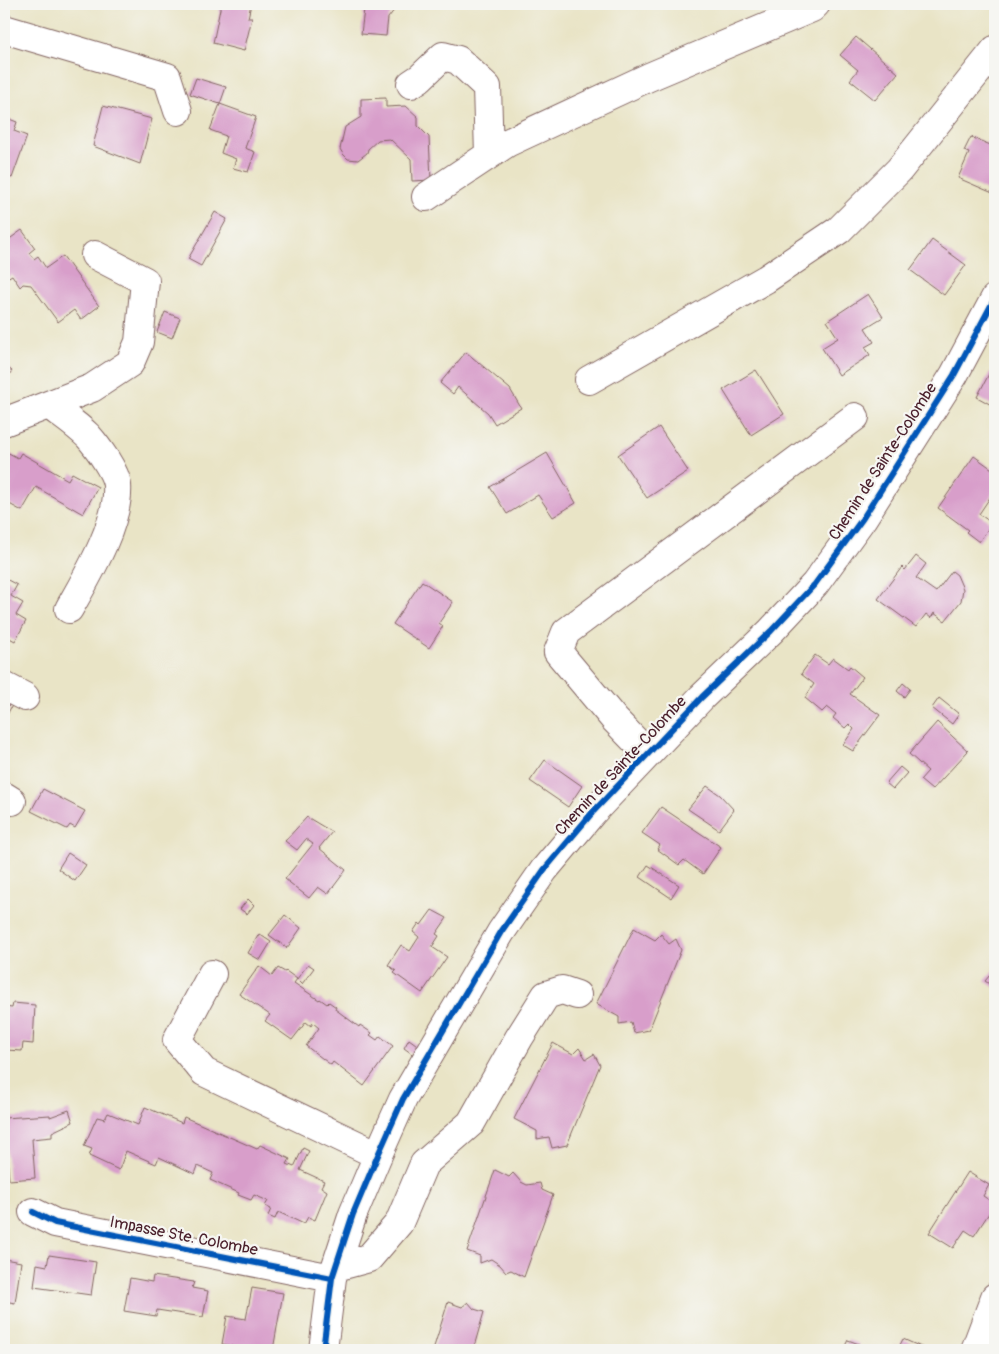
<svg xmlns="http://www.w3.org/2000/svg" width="999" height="1354" viewBox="0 0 999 1354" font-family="Pangolin,sans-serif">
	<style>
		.building { fill: #d89eca }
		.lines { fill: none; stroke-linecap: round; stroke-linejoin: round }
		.minor-casing { stroke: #826461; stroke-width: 30 }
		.minor { stroke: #fff; stroke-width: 28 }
		.cycleway-casing { stroke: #f6f6f2; stroke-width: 9 }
		.cycleway { stroke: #0057b8; stroke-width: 6 }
		.labels { text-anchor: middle; stroke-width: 4.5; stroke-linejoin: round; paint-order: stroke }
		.street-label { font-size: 16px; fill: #4a1f2b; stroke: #f6f6f2 }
	</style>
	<rect width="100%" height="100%" fill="#f6f6f2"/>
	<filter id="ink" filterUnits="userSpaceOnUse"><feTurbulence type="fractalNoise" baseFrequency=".02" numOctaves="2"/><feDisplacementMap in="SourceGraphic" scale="10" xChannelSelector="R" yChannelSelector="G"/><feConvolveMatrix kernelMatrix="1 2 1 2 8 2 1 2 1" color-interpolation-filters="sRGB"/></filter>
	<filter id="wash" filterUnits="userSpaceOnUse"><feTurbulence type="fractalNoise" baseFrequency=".0096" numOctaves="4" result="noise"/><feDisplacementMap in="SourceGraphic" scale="20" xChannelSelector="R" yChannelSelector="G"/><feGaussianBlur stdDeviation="1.12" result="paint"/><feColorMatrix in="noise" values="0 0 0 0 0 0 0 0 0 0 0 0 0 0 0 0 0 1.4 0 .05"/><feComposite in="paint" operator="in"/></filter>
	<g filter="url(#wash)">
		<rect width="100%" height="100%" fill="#e9e4c6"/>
		<g id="blocks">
			<!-- building -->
			<path class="building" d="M 221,4 L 251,4 L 248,18 L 252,18 L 244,51 L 213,43 Z
				M 357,4 L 399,4 L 388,18 L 386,36 L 361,34 L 364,9 Z
				M 856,37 L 898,73 L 875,100 L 850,80 L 858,70 L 840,55 Z
				M 196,78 L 226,87 L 220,104 L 190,94 Z
				M 386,98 L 386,107 L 406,106 L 418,117 L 418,126 L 429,137 L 431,180 L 412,181 L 411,159 L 390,139 L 378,140 L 368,149 L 367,153 L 358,160 L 348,159 L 343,154 L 340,149 L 345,127 L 361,117 L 361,99 Z
				M 220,104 L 256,117 L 245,148 L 255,152 L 248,172 L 233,168 L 236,159 L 221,153 L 226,136 L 210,130 Z
				M 103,106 L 152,119 L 140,164 L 93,146 Z
				M 4,117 L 17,122 L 14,131 L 27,136 L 12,178 L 4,175 Z
				M 971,137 L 993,146 L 995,140 L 995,194 L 958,178 L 969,153 L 964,151 Z
				M 215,212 L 227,219 L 201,266 L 188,259 Z
				M 22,230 L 35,248 L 29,253 L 34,259 L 38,256 L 46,268 L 63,256 L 99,306 L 81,320 L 74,310 L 58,322 L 31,285 L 23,284 L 20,287 L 12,275 L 7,278 L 4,274 L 4,243 Z
				M 932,240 L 966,265 L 944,295 L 910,270 Z
				M 868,294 L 883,317 L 865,328 L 874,342 L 865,347 L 870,355 L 839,375 L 822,348 L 838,338 L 827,321 Z
				M 165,312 L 180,318 L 172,338 L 157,332 Z
				M 466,352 L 510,389 L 521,408 L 495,424 L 488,413 L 458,387 L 453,394 L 440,383 Z
				M 4,365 L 12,371 L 4,381 Z
				M 756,370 L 784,414 L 751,435 L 723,390 Z
				M 990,372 L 995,375 L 995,407 L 977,397 Z
				M 659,427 L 688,471 L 647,498 L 618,455 Z
				M 5,451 L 18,458 L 21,453 L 68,480 L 72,473 L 98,487 L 83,514 L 36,487 L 22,511 L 4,501 L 4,482 L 5,480 L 4,479 L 4,453 Z
				M 547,453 L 576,503 L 553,517 L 538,495 L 507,514 L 490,487 Z
				M 974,456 L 995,471 L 995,490 L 979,514 L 992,523 L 979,542 L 966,532 L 968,530 L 938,508 Z
				M 916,556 L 926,564 L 916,578 L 936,592 L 952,571 L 957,575 L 963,589 L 961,601 L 945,621 L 934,613 L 931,618 L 926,614 L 916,627 L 878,599 L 902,567 L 905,570 Z
				M 4,578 L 17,585 L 11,596 L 23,603 L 16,615 L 26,621 L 15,641 L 4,635 L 8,628 L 4,625 Z
				M 422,581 L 453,602 L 439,623 L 443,626 L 429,648 L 393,624 Z
				M 815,655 L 828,664 L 833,658 L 848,669 L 850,666 L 863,677 L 850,694 L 880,715 L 853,751 L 843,745 L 854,729 L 849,724 L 845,728 L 833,718 L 836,714 L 827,707 L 822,712 L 805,698 L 814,684 L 801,674 Z
				M 903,683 L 910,689 L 904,697 L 897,691 Z
				M 4,693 L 15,700 L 4,720 Z
				M 939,698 L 959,714 L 952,724 L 932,708 Z
				M 937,722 L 968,751 L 932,790 L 920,780 L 928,771 L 909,754 Z
				M 545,760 L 582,786 L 568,807 L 530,781 Z
				M 900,767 L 907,773 L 893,789 L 886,783 Z
				M 707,786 L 720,795 L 734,810 L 719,830 L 688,809 Z
				M 43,789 L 85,811 L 75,828 L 70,825 L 67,829 L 31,811 Z
				M 661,807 L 721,847 L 703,874 L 684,860 L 679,865 L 657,849 L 660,845 L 642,833 Z
				M 307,817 L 332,832 L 319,848 L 346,870 L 328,894 L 318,887 L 309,898 L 285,879 L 313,844 L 306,839 L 297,850 L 285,841 Z
				M 68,853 L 86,865 L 75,881 L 58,869 Z
				M 648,865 L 679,885 L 671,898 L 640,877 Z
				M 248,899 L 254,905 L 247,914 L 240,909 Z
				M 432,910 L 447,918 L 436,934 L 439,936 L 432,947 L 447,957 L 422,993 L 394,973 L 396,971 L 388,965 L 401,945 L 410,951 L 419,937 L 413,932 L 419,923 L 421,925 Z
				M 285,915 L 301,928 L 287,948 L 269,935 Z
				M 634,928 L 655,940 L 661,934 L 669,944 L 676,939 L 681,950 L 649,1030 L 634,1033 L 631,1022 L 619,1024 L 619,1017 L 596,1004 Z
				M 259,934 L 271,942 L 260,960 L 248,953 Z
				M 308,964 L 314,968 L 302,984 L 297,979 L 294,983 L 319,1000 L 320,999 L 327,1004 L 329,1002 L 336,1007 L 335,1009 L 359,1027 L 360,1025 L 372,1033 L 370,1035 L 377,1040 L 380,1036 L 393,1046 L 364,1086 L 333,1062 L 331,1065 L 306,1046 L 319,1028 L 313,1023 L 311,1026 L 306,1022 L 292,1040 L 265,1021 L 270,1015 L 239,994 L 259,966 L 272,976 L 278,968 L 285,972 L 286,971 L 297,979 Z
				M 995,965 L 995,988 L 985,981 L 995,969 L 993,968 Z
				M 13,1003 L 35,1005 L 33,1044 L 23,1043 L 22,1051 L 6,1050 L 6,1039 L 4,1039 L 4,1007 L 12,1008 Z
				M 409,1039 L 420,1047 L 415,1056 L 404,1048 Z
				M 553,1043 L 573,1054 L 579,1048 L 586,1059 L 594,1054 L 600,1065 L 567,1145 L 552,1148 L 549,1137 L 537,1139 L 537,1131 L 514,1119 Z
				M 145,1107 L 182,1123 L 184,1117 L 257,1149 L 260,1145 L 290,1159 L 287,1164 L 294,1167 L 303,1148 L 309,1151 L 300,1170 L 324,1181 L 321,1187 L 327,1191 L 315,1220 L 308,1217 L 304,1224 L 278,1212 L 275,1219 L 268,1216 L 271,1209 L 265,1206 L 268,1201 L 254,1195 L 251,1200 L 238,1195 L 239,1193 L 210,1180 L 213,1173 L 198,1166 L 195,1174 L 159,1157 L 156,1164 L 126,1151 L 119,1170 L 89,1156 L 92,1149 L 84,1146 L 97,1117 L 105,1119 L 108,1113 L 138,1125 Z
				M 69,1110 L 73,1122 L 52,1132 L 52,1137 L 32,1139 L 35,1178 L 9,1180 L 6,1147 L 4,1147 L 4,1118 L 50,1115 L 50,1117 Z
				M 495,1170 L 509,1177 L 513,1173 L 521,1182 L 527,1185 L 540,1183 L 542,1190 L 553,1195 L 524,1277 L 511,1270 L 506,1272 L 500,1265 L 491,1259 L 480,1263 L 480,1256 L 467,1251 Z
				M 968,1172 L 989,1185 L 983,1196 L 995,1204 L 974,1236 L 965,1230 L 953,1248 L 929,1233 Z
				M 49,1255 L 96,1262 L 91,1295 L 34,1287 L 37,1264 L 47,1266 Z
				M 4,1259 L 21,1262 L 15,1303 L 4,1301 Z
				M 153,1276 L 194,1282 L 192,1288 L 208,1291 L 203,1317 L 157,1310 L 156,1316 L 124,1311 L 130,1278 L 152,1282 Z
				M 252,1288 L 283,1293 L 273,1350 L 241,1350 L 241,1348 L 222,1344 L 227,1316 L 246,1319 Z
				M 448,1302 L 462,1307 L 468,1302 L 474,1309 L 484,1312 L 473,1350 L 433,1350 Z
				M 903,1339 L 928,1350 L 893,1350 L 895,1345 L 899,1347 Z
				M 848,1340 L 859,1344 L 856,1350 L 843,1350 Z"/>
		</g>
	</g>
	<g filter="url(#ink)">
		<use href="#blocks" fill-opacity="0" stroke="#826461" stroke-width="1"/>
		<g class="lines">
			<defs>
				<path id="minor" d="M 4,29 L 167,77 L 178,111
					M 411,84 L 420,78 L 443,56 L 458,60 L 487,87 L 489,155
					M 426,197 L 507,143 L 649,77 L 812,8 L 816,4
					M 589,380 L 766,279 L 839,230 L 899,170 L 995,50
					M 49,405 C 62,415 77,425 88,436 C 97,446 116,472 117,485 C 120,522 87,577 69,609
					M 4,422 L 92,388 L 130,363 L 139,342 L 145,281 L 95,255
					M 4,686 L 25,697
					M 648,754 L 615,720 L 558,652 L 566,632 L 855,417
					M 4,796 L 12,801
					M 212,974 L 177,1040 L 204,1072 L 378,1155
					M 33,1212 L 55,1223 L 332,1278
					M 336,1267 L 369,1258 L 399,1223 L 424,1164 L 471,1123 L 519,1038 L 546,995 L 562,990 L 577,995
					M 323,1350 L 332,1278 L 353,1214 L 378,1155 L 403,1099 L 501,932 L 544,870 L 592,813 L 702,697 L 771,631 L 815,584 L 863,518 L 954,375 L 995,298
					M 975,1350 L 995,1297"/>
			</defs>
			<!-- minor casing -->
			<use href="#minor" class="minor-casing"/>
			<!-- minor -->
			<use href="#minor" class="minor"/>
			<defs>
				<path id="cycleway" d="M 33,1212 L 55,1223 L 332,1278
					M 323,1350 L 332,1278 L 353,1214 L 378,1155 L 403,1099 L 501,932 L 544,870 L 592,813 L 702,697 L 771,631 L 815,584 L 863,518 L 954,375 L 995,298"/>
			</defs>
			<!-- cycleway casing -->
			<use href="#cycleway" class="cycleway-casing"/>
			<!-- cycleway -->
			<use href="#cycleway" class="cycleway"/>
		</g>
	</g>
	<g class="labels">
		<!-- street labels -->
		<g class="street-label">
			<text transform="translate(882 461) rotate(-57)" y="6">Chemin de Sainte-Colombe</text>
			<text transform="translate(620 765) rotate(-47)" y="6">Chemin de Sainte-Colombe</text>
			<text transform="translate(184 1235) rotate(11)" y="6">Impasse Ste. Colombe</text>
		</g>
	</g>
	<!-- margin -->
	<rect width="999" height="1354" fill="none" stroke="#f6f6f2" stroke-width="20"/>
</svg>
